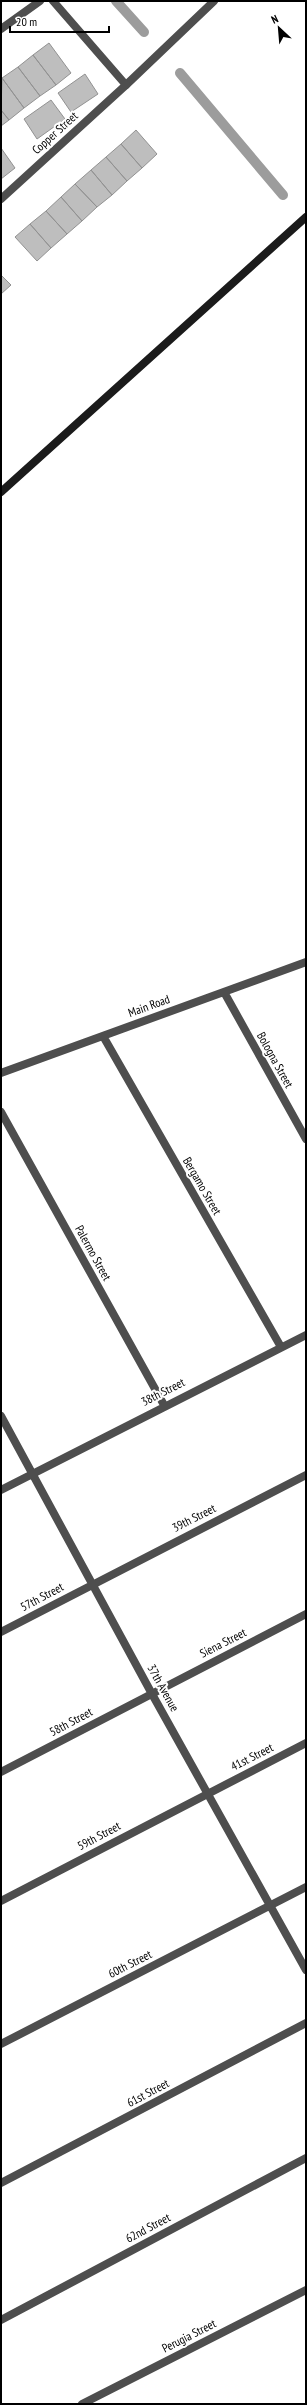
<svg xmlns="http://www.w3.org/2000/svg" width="307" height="2405" viewBox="0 0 307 2405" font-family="'PT Sans Narrow',sans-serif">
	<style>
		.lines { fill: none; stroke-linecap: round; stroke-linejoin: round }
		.stream { stroke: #9c9c9c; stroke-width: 10 }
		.building { fill: #bebebe; stroke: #929292 }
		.lane { stroke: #4e4e4e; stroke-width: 8 }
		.street { stroke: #4e4e4e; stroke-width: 8 }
		.secondary { stroke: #1b1b1b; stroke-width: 8 }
		.labels { text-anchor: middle; stroke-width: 4; stroke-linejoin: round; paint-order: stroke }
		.street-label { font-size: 12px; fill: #000; stroke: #fff }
	</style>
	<rect width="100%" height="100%" fill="#fff"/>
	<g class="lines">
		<!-- stream -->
		<path class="stream" d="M 116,1 L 144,32
			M 180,73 L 283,195"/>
	</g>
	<!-- building -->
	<path class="building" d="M 49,43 L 71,73 L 56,85 L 33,55 Z
		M 33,55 L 56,85 L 40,96 L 18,67 Z
		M 18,67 L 40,96 L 24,108 L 2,78 Z
		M 85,74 L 98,94 L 71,112 L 58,93 Z
		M 2,78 L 24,108 L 9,120 L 1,110 Z
		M 51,100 L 65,119 L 37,139 L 24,119 Z
		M 1,110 L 9,120 L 1,126 Z
		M 136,130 L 157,154 L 142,168 L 121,144 Z
		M 121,144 L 142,168 L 127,181 L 106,157 Z
		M 1,148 L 15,168 L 1,179 Z
		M 106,157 L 127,181 L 112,195 L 91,170 Z
		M 91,170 L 112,195 L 97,207 L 75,184 Z
		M 75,184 L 97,207 L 82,221 L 61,197 Z
		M 61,197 L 82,221 L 67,234 L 46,211 Z
		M 46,211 L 67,234 L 51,248 L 30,224 Z
		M 30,224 L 51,248 L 37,261 L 15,237 Z
		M 1,275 L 11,285 L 1,294 Z"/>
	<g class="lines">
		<!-- lane -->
		<path class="lane" d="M 126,85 L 214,1"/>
		<!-- street -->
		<path class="street" d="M 1,29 L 40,1
			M 1,199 L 126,85 L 53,1
			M 224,992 L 306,1139
			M 103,1036 L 281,1347
			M 1,1073 L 306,962
			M 1,1112 L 164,1405
			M 1,1416 L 152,1694 L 306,1970
			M 1,1490 L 306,1335
			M 1,1632 L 306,1475
			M 1,1772 L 306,1614
			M 1,1901 L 306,1743
			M 1,2044 L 306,1887
			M 1,2183 L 306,2023
			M 1,2320 L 306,2158
			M 82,2404 L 306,2290"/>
		<!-- secondary -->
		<path class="secondary" d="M 1,492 L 306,217"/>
	</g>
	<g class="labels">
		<!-- street labels -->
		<g class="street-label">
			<text transform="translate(55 133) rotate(-42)" y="4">Copper Street</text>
			<text transform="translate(149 1006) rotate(-20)" y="4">Main Road</text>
			<text transform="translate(275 1060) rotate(61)" y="4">Bologna Street</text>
			<text transform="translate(202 1186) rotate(60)" y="4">Bergamo Street</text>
			<text transform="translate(93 1253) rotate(61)" y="4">Palermo Street</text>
			<text transform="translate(163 1392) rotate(-27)" y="4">38th Street</text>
			<text transform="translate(194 1518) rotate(-27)" y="4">39th Street</text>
			<text transform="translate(42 1597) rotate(-28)" y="4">57th Street</text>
			<text transform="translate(223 1643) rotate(-27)" y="4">Siena Street</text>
			<text transform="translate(163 1688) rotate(61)" y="4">37th Avenue</text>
			<text transform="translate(71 1722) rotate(-28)" y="4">58th Street</text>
			<text transform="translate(252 1757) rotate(-27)" y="4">41st Street</text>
			<text transform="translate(99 1836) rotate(-28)" y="4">59th Street</text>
			<text transform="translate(130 1964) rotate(-27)" y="4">60th Street</text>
			<text transform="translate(148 2093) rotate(-28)" y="4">61st Street</text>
			<text transform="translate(148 2228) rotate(-28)" y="4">62nd Street</text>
			<text transform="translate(189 2336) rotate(-27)" y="4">Perugia Street</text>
		</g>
	</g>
	<!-- border -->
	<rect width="307" height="2405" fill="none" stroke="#000000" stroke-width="4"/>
	<!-- north arrow -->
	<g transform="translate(279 28) rotate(334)" stroke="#ffffff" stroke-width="3" paint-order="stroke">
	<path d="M0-3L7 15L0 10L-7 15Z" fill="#000000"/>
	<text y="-6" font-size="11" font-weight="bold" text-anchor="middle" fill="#000000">N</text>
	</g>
	<!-- scale -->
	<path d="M10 26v6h99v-6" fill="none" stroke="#000000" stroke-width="2"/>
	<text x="16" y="26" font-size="12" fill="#000000" stroke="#ffffff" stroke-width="3" paint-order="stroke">20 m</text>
</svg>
